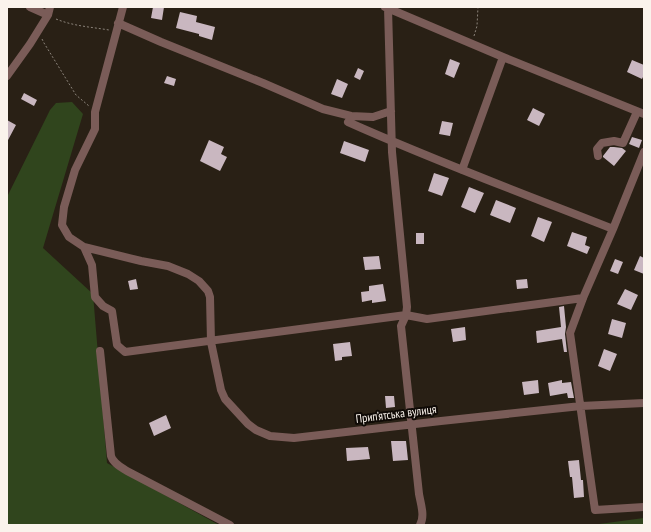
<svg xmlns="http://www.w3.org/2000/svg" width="651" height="532" viewBox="0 0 651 532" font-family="'PT Sans Narrow',sans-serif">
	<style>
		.green { fill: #30451d }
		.building { fill: #c9b7c0 }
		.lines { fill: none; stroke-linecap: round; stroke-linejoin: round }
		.path { stroke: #8b837a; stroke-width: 1; stroke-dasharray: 2 2; stroke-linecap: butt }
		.minor { stroke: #7a5c58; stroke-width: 8 }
		.labels { text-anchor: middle; stroke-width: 4; stroke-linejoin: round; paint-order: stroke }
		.street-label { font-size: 12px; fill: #faf3ec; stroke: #0f0a06 }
	</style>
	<rect width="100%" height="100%" fill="#292015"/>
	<!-- green -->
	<path class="green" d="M 72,102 L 83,114 L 43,248 L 93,294 L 107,463 L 219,525 L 7,525 L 7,197 L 50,110 L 56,103 Z
		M 644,518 L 644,525 L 581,525 L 599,524 Z"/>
	<!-- building -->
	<path class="building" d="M 153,7 L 164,7 L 162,20 L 151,18 Z
		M 180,12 L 197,16 L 196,22 L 215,27 L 212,40 L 199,36 L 199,34 L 176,28 Z
		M 450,59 L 460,63 L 454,78 L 445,74 Z
		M 632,60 L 644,65 L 644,75 L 642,79 L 627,72 Z
		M 358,68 L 364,71 L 360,80 L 354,77 Z
		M 167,76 L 176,79 L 174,86 L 164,83 Z
		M 337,79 L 348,84 L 342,98 L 331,94 Z
		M 24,93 L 37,100 L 34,106 L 21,99 Z
		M 533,108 L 545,114 L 539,126 L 527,120 Z
		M 7,120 L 16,125 L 7,142 Z
		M 442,121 L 453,123 L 450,136 L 439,134 Z
		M 632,137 L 642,140 L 639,148 L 629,144 Z
		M 209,140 L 224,147 L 221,154 L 227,157 L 220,171 L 200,161 Z
		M 344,141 L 369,150 L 365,162 L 340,153 Z
		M 610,147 L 614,147 L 622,148 L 626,151 L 614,166 L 603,157 L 603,156 Z
		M 434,173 L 449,178 L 442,196 L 428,191 Z
		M 469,187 L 484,193 L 475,213 L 461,207 Z
		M 496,200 L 516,208 L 510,223 L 490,215 Z
		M 538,217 L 552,222 L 544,242 L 531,236 Z
		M 572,232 L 587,237 L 585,245 L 590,247 L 587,254 L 567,246 Z
		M 416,233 L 424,233 L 424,244 L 416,244 Z
		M 379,256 L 381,269 L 365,270 L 363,257 Z
		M 640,256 L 644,258 L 644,274 L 634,270 Z
		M 615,259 L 623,262 L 618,274 L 610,271 Z
		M 136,279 L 138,289 L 130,290 L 128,281 Z
		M 527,279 L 528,288 L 517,289 L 516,280 Z
		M 383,284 L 386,301 L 372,303 L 372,300 L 362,302 L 361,292 L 369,291 L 369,286 Z
		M 625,289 L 638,295 L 631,310 L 617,304 Z
		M 564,306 L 566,327 L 565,334 L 567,352 L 564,352 L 562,339 L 537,343 L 536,331 L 561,327 L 559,307 Z
		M 612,319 L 626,323 L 622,338 L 608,334 Z
		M 465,327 L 466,340 L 453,342 L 451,329 Z
		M 350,342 L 352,356 L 342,357 L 342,360 L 335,361 L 333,344 Z
		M 604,349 L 617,354 L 610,371 L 598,366 Z
		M 538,380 L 539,393 L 524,395 L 522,382 Z
		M 562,380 L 562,383 L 571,382 L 574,398 L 568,398 L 567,393 L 550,396 L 548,383 Z
		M 385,396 L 394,396 L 395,407 L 386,408 Z
		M 166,415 L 171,428 L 154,436 L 149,423 Z
		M 391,441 L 406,441 L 408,460 L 393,461 Z
		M 368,447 L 370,459 L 347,461 L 346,448 Z
		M 579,460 L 581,480 L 583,480 L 584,497 L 574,498 L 572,477 L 570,477 L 568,461 Z"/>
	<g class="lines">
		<!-- path -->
		<path class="path" d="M 56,19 C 73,26 91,27 109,30
			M 474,36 L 477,26 L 478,7
			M 42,39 L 44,43 L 76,95 L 89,106"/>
		<!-- minor -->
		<path class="minor" d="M 30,7 L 48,15
			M 123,7 L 95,112 L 95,129 L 75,170 L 64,207 L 62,225 L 69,237 L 84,247 L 141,261 L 168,266 L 188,274 L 199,281 L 208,291 L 210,297 L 211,342 L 221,390 L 225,399 L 248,424 L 256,430 L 270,436 L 294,438 L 441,421 L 581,406 L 644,403
			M 385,7 L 503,57 L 644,114
			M 388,8 L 392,152 L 407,307 L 406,315 L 401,326 L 419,494 C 421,505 425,516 420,525
			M 118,23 L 161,42 L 263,83 L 323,109 L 351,116 L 373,117 L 391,111
			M 7,76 L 30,44 L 48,15 L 50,7
			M 348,122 C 435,161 524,194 613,229
			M 644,152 L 613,229 L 583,298 L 570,333 L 595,510 L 644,507
			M 598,156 L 597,149 L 602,143 L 614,141 L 623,143 L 637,112
			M 462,170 L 503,57
			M 84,247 L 92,265 L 95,297 L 103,306 L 112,311 L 117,345 L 125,352 L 406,315 L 427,319 L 583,298
			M 100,351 L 111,456 C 113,463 121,467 127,471 L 230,525"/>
	</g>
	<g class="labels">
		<!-- street labels -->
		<g class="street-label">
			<text transform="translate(396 414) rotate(-7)" y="4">Прип’ятська вулиця</text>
		</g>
	</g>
	<!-- border -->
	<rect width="651" height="532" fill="none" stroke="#faf3ec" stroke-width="16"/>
</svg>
